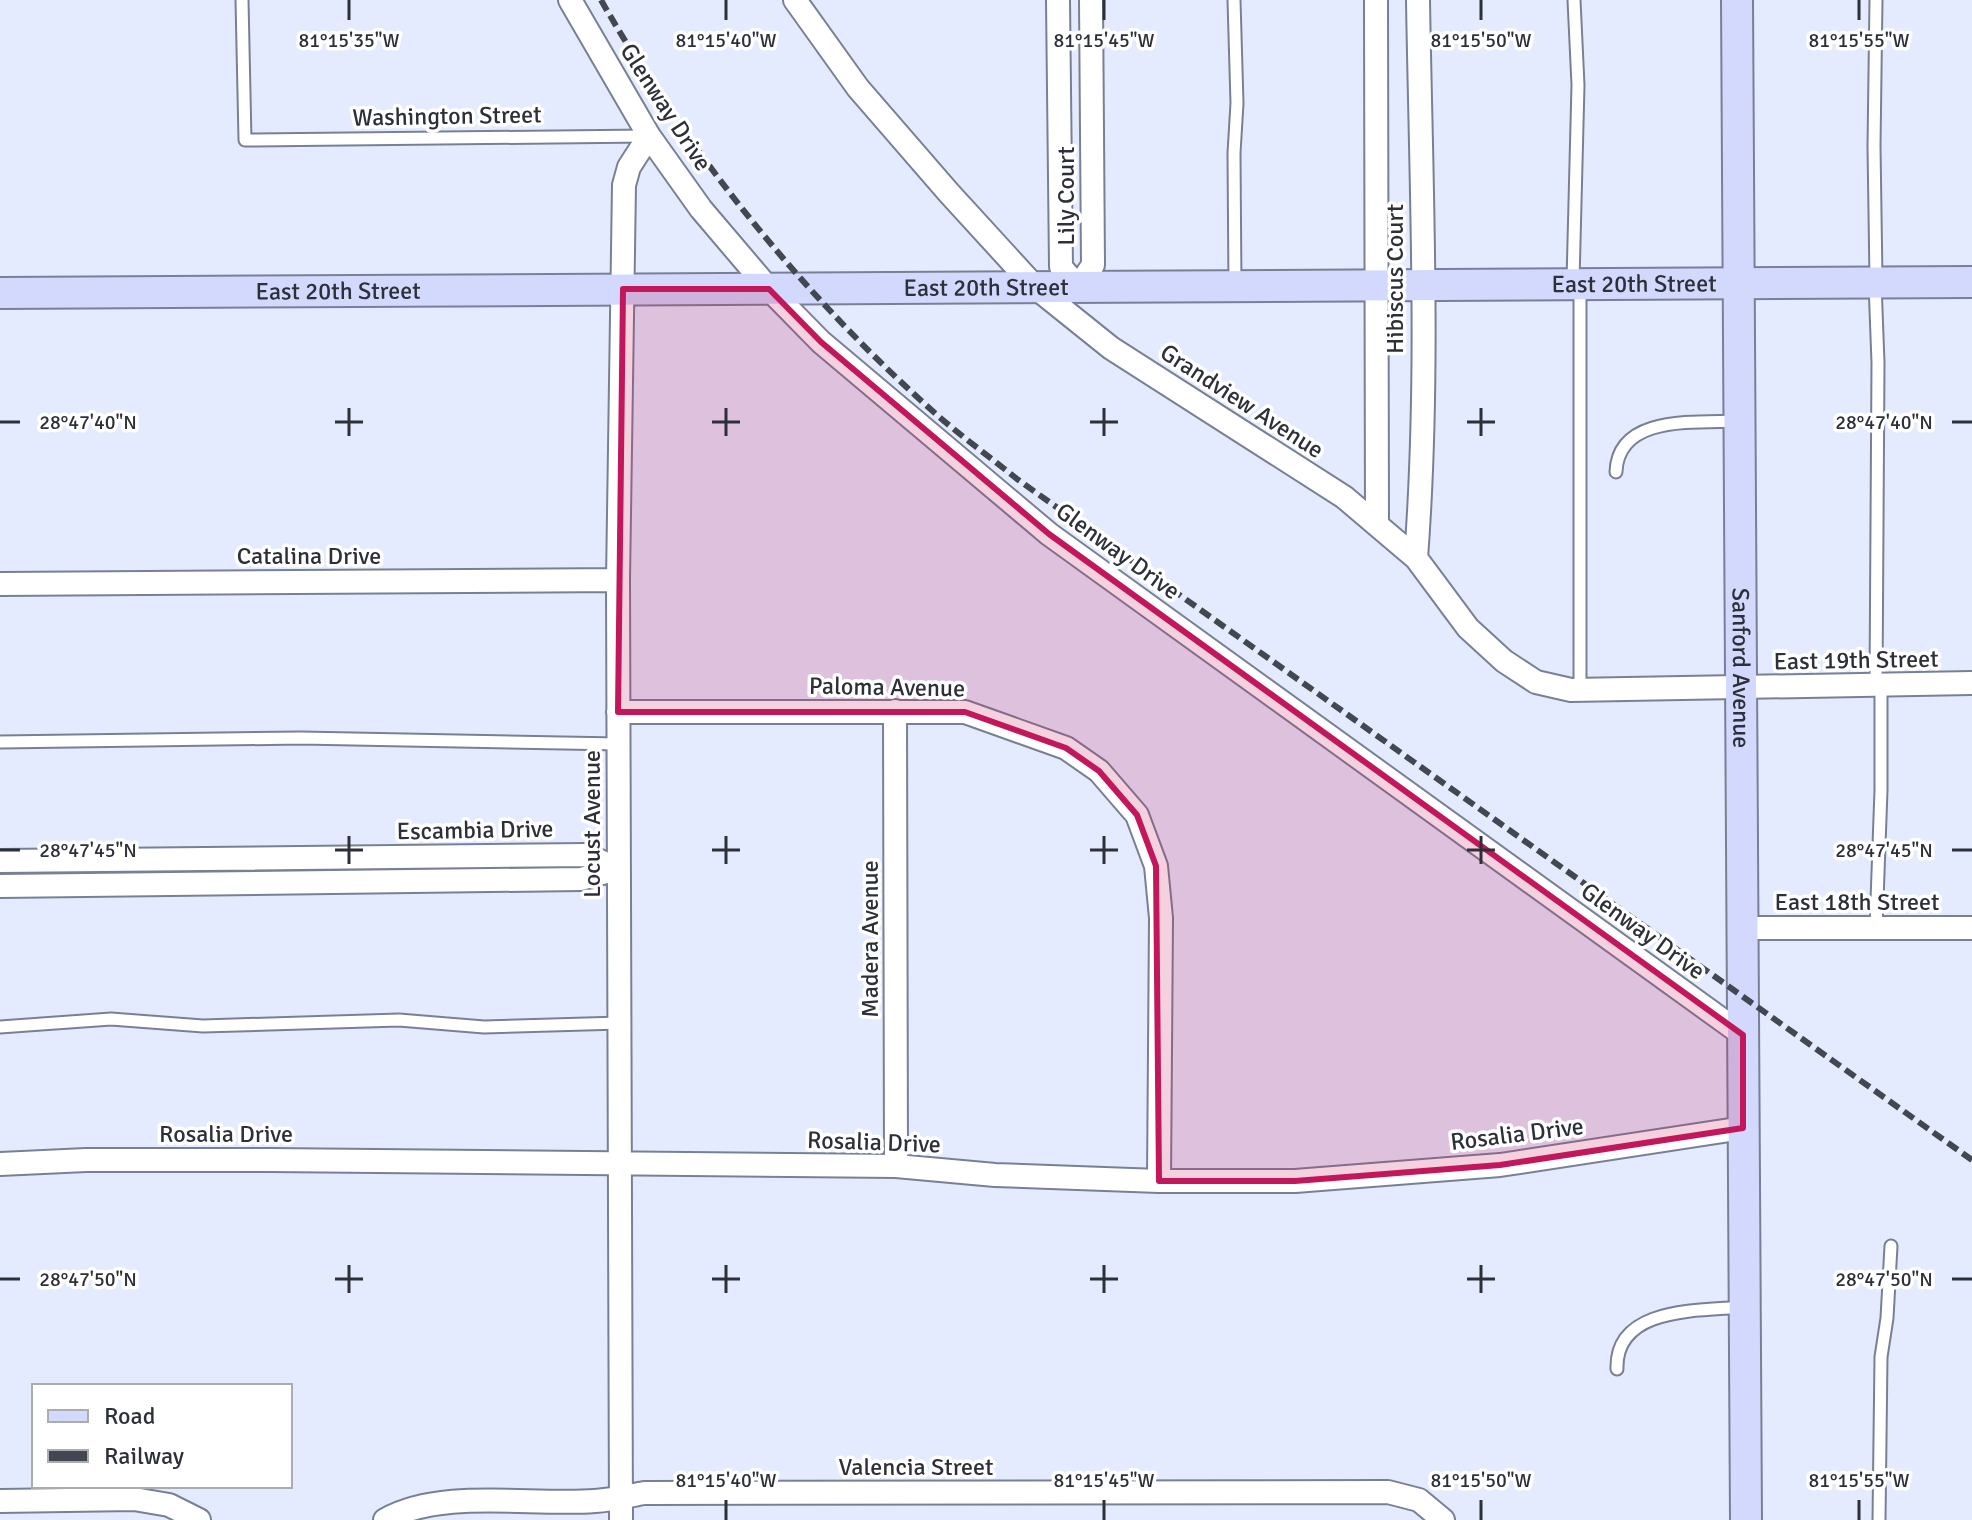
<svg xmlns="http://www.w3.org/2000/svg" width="1972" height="1520" viewBox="0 0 1972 1520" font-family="Signika,sans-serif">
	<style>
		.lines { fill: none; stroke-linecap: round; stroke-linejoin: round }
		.lane-casing { stroke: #798095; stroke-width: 15 }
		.street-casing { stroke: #798095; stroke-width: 26 }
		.secondary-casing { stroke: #798095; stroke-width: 34 }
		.lane { stroke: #fff; stroke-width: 11 }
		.street { stroke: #fff; stroke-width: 22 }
		.secondary { stroke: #d2d9fc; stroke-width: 30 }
		.rail { stroke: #434751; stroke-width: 6; stroke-dasharray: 12 6; stroke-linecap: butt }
		.marked { fill: #c2185b; fill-opacity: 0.2; stroke: #c2185b; stroke-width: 6; stroke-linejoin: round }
		.ticks { fill: none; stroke: #2d3039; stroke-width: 3 }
		.labels { text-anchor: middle; stroke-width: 7; stroke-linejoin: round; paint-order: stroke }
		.street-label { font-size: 24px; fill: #2d3039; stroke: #fff }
		.ticks-label { font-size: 20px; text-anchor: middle; fill: #2d3039; stroke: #fff; stroke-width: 7; stroke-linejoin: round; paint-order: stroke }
	</style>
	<rect width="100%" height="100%" fill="#e5ebfe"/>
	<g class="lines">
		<defs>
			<path id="lane" d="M 242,0 L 245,140 L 648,136
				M 1234,0 L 1237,103 L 1234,153 L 1235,286
				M 1876,0 L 1874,146 L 1876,279
				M 1573,281 L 1578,85 L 1574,0
				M 1875,283 L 1878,363 L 1876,685
				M 1616,472 C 1618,414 1697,423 1739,421
				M 1580,690 L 1580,286
				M 0,742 L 301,738 L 618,744
				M 1876,928 L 1881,790 L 1881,685
				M 0,1027 L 111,1019 L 203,1026 L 399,1020 L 484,1027 L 620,1023
				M 1617,1369 C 1615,1306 1700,1311 1744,1307
				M 1879,1520 L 1881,1357 L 1887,1318 L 1891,1246"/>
			<path id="street" d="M 570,0 L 649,136 L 701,209 L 769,289 L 821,342 L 1049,534 L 1743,1035
				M 795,0 L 858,88 L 949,193 L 1035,287 L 1111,348 L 1344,497 L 1416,558 L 1468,628 L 1504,661 L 1536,682 L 1571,690 L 1972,683
				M 1058,0 L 1061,267 L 1078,287 L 1093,265 L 1091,0
				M 1376,0 L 1377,525
				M 1416,558 C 1430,373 1421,186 1418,0
				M 0,584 L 618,580
				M 895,711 L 896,1166
				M 618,712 L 965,712 L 1066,748 L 1099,771 L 1137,815 L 1156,866 L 1161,918 L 1159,1181
				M 0,861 L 587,855 L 617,869
				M 0,886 L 581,879 L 617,869
				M 1742,928 L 1972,928
				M 0,1164 L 86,1160 L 269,1160 L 896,1166 L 995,1175 L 1159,1181 L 1295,1181 L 1500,1165 L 1743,1128
				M 0,1501 L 134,1499 L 169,1505 L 199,1520
				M 385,1520 C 442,1488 530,1506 595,1501 C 611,1500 628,1496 644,1493 L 1388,1492 L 1419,1500 L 1443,1520
				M 621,1520 L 618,580 L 624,185 L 629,167 L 649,136"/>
			<g id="secondary">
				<path id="s1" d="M 1737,0 L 1746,1520"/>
				<path id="s2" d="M 0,293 L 1972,282"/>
			</g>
		</defs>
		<!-- lane casing -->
		<use href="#lane" class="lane-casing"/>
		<!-- street casing -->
		<use href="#street" class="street-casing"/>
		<!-- secondary casing -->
		<use href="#secondary" class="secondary-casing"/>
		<!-- lane -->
		<use href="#lane" class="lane"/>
		<!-- street -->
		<use href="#street" class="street"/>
		<!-- secondary -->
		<use href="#secondary" class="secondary"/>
		<!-- rail -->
		<path class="rail" d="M 601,0 C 689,154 804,297 936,414 C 962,437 990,457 1017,479 L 1972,1160"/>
	</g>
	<!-- marked area -->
	<path class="marked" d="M 623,289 L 769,289 L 821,342 L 1049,534 L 1743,1035 L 1743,1128 L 1500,1165 L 1295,1181 L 1159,1181 L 1156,866 L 1137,815 L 1099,771 L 1066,748 L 965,712 L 618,712 Z"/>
	<!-- ticks -->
	<path class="ticks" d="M 349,0 L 349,20M 726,0 L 726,20M 1104,0 L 1104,20M 1481,0 L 1481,20M 1859,0 L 1859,20M 349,408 L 349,436M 726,408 L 726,436M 1104,408 L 1104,436M 1481,408 L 1481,436M 0,422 L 20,422M 335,422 L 363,422M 712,422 L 740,422M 1090,422 L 1118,422M 1467,422 L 1495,422M 1952,422 L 1972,422M 349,836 L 349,864M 726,836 L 726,864M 1104,836 L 1104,864M 1481,836 L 1481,864M 0,850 L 20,850M 335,850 L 363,850M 712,850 L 740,850M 1090,850 L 1118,850M 1467,850 L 1495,850M 1952,850 L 1972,850M 349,1265 L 349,1293M 726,1265 L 726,1293M 1104,1265 L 1104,1293M 1481,1265 L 1481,1293M 0,1279 L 20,1279M 335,1279 L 363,1279M 712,1279 L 740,1279M 1090,1279 L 1118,1279M 1467,1279 L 1495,1279M 1952,1279 L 1972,1279M 726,1500 L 726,1520M 1104,1500 L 1104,1520M 1481,1500 L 1481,1520M 1859,1500 L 1859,1520"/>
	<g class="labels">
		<!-- street labels -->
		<g class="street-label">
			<text transform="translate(666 107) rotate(57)" y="8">Glenway Drive</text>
			<text transform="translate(447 116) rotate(-1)" y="8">Washington Street</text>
			<text transform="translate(1066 196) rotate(-90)" y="8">Lily Court</text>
			<text transform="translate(1395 279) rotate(-90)" y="8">Hibiscus Court</text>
			<text dy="8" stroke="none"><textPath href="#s2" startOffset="1634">East 20th Street</textPath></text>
			<text dy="8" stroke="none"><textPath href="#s2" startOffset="986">East 20th Street</textPath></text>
			<text dy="8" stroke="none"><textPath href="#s2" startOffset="338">East 20th Street</textPath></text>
			<text transform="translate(1242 401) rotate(33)" y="8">Grandview Avenue</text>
			<text transform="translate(1118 551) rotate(36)" y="8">Glenway Drive</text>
			<text x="309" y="564">Catalina Drive</text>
			<text transform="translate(1856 660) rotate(-1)" y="8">East 19th Street</text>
			<text dy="8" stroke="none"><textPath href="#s1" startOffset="668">Sanford Avenue</textPath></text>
			<text transform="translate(887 687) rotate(1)" y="8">Paloma Avenue</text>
			<text transform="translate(592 824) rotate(-90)" y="8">Locust Avenue</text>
			<text transform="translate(475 830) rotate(-1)" y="8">Escambia Drive</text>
			<text x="1857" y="910">East 18th Street</text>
			<text transform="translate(1643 931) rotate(36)" y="8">Glenway Drive</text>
			<text transform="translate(870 939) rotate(-90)" y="8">Madera Avenue</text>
			<text x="226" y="1142">Rosalia Drive</text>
			<text transform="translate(1517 1134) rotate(-7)" y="8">Rosalia Drive</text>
			<text transform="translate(874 1142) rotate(2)" y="8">Rosalia Drive</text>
			<text x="916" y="1475">Valencia Street</text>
		</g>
	</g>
	<g class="ticks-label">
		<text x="349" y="47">81°15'35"W</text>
		<text x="726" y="47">81°15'40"W</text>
		<text x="1104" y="47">81°15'45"W</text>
		<text x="1481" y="47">81°15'50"W</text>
		<text x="1859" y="47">81°15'55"W</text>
		<text x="1884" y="429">28°47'40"N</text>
		<text x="88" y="429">28°47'40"N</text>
		<text x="1884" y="857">28°47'45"N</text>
		<text x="88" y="857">28°47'45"N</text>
		<text x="1884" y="1286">28°47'50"N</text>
		<text x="88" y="1286">28°47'50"N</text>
		<text x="726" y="1487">81°15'40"W</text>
		<text x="1104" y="1487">81°15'45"W</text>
		<text x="1481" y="1487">81°15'50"W</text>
		<text x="1859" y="1487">81°15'55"W</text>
	</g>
	<!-- legend -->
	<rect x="32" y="1384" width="260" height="104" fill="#ffffff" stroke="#abacb0" stroke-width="2"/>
	<rect x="48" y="1410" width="40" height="12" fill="#d2d9fc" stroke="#abacb0" stroke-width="2"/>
	<text x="104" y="1424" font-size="24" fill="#2d3039">Road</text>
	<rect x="48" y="1450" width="40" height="12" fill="#434751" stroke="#abacb0" stroke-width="2"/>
	<text x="104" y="1464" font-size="24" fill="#2d3039">Railway</text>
</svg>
